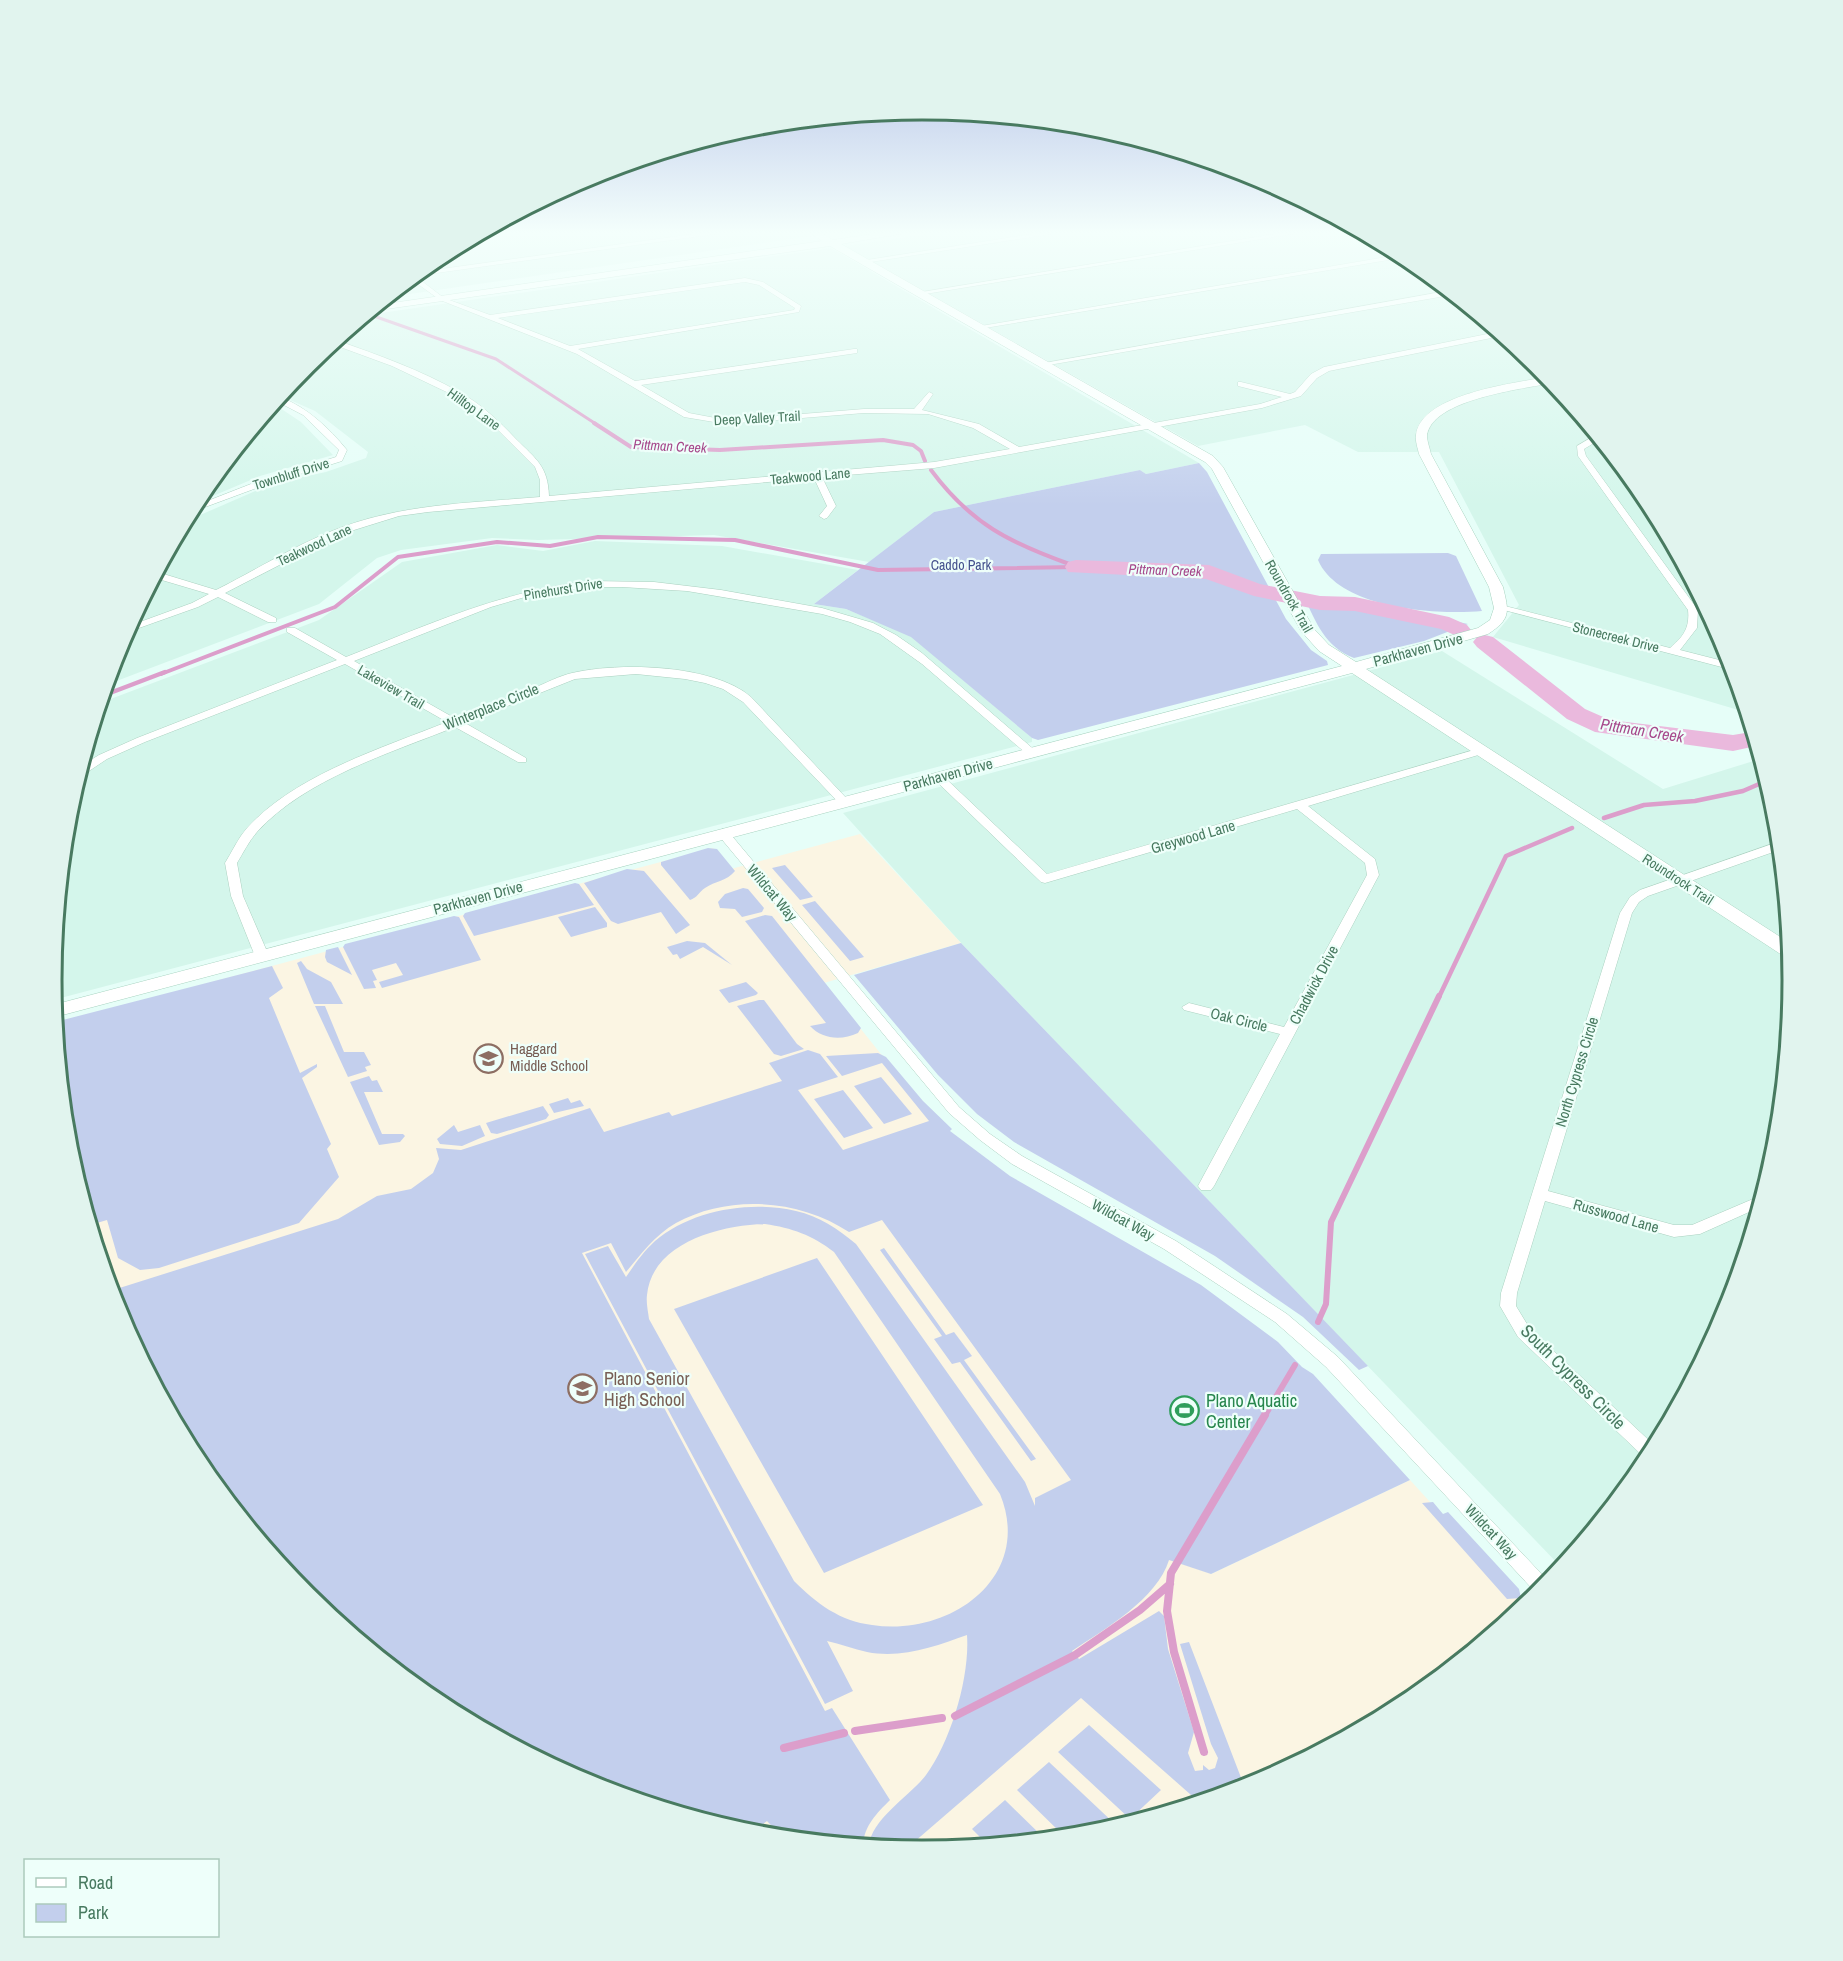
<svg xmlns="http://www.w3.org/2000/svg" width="1843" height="1961" viewBox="0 0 1843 1961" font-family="'Archivo Narrow',sans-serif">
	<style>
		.residential { fill: #d4f6eb }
		.education { fill: #fbf5e3 }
		.green { fill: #c3cfed; fill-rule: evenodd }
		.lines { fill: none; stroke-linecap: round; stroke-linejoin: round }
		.stream-far4 { stroke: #dc9ecb; stroke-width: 3 }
		.stream-far3 { stroke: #dc9ecb; stroke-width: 4 }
		.stream-far2 { stroke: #dc9ecb; stroke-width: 4.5 }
		.stream-far1 { stroke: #dc9ecb; stroke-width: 6 }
		.stream { stroke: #dc9ecb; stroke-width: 8 }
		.river { fill: #eab9dd; fill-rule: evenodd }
		.street-casing { stroke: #abd1c0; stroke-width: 1 }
		.secondary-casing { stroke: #a6d2bf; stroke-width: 1 }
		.street { fill: #fff; fill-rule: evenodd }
		.secondary { fill: #fff; fill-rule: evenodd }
		.labels { text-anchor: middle; stroke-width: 4.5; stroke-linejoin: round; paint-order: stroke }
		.far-street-label { font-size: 14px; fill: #487a60; stroke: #eefffa }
		.far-water-label { font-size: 14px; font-style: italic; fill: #a6488b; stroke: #eefffa }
		.far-park-label { font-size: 14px; fill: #44518d; stroke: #eefffa }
		.street-label { font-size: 15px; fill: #487a60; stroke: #eefffa }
		.education-label { font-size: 15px; fill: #785e54; stroke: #eefffa; text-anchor: start }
		.water-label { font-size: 16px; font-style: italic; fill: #a6488b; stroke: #eefffa }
		.near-street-label { font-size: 18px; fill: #487a60; stroke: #eefffa }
		.near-education-label { font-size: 18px; fill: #785e54; stroke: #eefffa; text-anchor: start }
		.near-leisure-label { font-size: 18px; fill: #27864d; stroke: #eefffa; text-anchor: start }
		.rim { fill: none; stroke: #487a60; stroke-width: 3 }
	</style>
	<rect width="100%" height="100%" fill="#e6fef8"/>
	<!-- residential -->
	<path class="residential" d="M 485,231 L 804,231 L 812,236 L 389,297 L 438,257 Z
		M 948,231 L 1358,231 L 1405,257 L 1537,365 L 1645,497 L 1726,648 L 1745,712 L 1493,637 L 1519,605 L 1439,452 L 1358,452 L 1305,425 L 1198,446 L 845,246 Z
		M 831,248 L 1199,463 L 1146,474 L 1140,470 L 934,512 L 869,562 L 714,535 L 538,540 L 492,538 L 401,550 L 377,558 L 319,604 L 106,685 L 117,647 L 184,522 L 274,483 L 326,472 L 366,458 L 368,452 L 315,411 L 281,396 L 306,365 L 367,315 Z
		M 274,404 L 301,422 L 333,455 L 260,476 L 194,504 Z
		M 595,541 L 722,546 L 858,570 L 814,604 L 846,609 L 911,636 L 1032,738 L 1032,742 L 53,1000 L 51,980 L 68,810 L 100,703 L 319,620 L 402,562 L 497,545 L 543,551 Z
		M 1442,651 L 1663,789 L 1760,759 L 1775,811 L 1792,981 L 1775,1151 L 1726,1314 L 1645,1464 L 1561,1567 L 961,943 L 843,813 Z"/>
	<!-- education -->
	<path class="education" d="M 860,834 L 961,943 L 824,983 L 917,1099 L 1211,1574 L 1410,1480 L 1525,1606 L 1405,1704 L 1254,1785 L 1091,1834 L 921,1851 L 751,1834 L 588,1785 L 438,1704 L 306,1596 L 198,1464 L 117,1313 L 68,1150 L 55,1024 L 713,848 L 731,869 Z"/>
	<!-- green -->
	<path class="green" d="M 1199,463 L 1207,472 L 1286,619 L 1311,650 L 1327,661 L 1328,665 L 1038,740 L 1032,738 L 911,637 L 846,609 L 814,604 L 934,512 L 1140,470 L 1146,474 Z
		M 1448,553 L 1456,556 L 1482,611 C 1436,615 1339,609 1318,560 L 1321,554 Z
		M 1304,597 L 1346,598 L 1468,624 L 1424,641 L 1354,658 C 1325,647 1316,622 1304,597 Z
		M 708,848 L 717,849 L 735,871 C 727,881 715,881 705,888 C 699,892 697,898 690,900 L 661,865 L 661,862 Z
		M 785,865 L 813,897 L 800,900 L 772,868 Z
		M 627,869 L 644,871 L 690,925 L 676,934 L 661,912 L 618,924 L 611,921 L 584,883 Z
		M 575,883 L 579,884 L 594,905 L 474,936 L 463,916 L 465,913 Z
		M 743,888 L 748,889 L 764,908 L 762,912 L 742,917 L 735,909 L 720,908 L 718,902 L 725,894 Z
		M 815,901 L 864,957 L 850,961 L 802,905 Z
		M 595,907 L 607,923 L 607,927 L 571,937 L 558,917 Z
		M 765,915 L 772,916 L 861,1028 L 858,1033 C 841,1041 822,1039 810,1026 L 826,1023 L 745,921 Z
		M 454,916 L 459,917 L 481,960 L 382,988 L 379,982 L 403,975 L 396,963 L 372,970 L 377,980 L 373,981 L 376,988 L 364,989 L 343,947 L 345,944 Z
		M 687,941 L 705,943 L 732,965 L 703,947 L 680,959 L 677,954 L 673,955 L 667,947 Z
		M 961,943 L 1368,1366 L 1359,1370 L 1303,1317 L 1215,1256 L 1014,1142 L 977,1114 L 938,1075 L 854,975 Z
		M 338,947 L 352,975 L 327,962 L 325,957 L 326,950 Z
		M 301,961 L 307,969 L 331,982 L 343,1004 L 314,1004 L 297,963 Z
		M 272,966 L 283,988 L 269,998 L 300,1073 L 317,1064 L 317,1067 L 302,1078 L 331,1144 L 327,1149 L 339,1177 L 299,1223 L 159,1268 L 140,1270 L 118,1258 L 107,1220 L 90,1225 L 68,1150 L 55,1022 Z
		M 746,982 L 758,993 L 756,995 L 729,1003 L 719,990 Z
		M 759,1000 L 764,1000 L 797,1044 L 804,1049 L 781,1056 L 774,1054 L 737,1006 Z
		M 315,1006 L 325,1006 L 344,1052 L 364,1052 L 371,1065 L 365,1067 L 367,1071 L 348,1077 Z
		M 808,1050 L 820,1054 L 838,1077 L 798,1090 L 843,1150 L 929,1121 L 882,1063 L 842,1076 L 826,1056 L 878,1053 L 886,1057 L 923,1101 L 952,1129 L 950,1131 L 1010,1176 L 1201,1285 L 1278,1342 L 1302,1367 L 1313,1374 L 1410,1480 L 1211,1574 L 1169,1560 C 1157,1599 1105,1629 1072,1651 L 1079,1659 L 1159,1611 L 1164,1616 L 1168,1649 L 1194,1732 L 1188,1753 L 1195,1771 L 1203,1770 L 1203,1765 L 1209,1770 L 1215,1768 L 1218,1758 L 1211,1744 L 1180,1644 L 1189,1642 L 1245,1788 L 1199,1802 L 1081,1698 L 906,1849 L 869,1846 C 871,1819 911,1795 926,1775 C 951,1741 970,1677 967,1635 C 936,1646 902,1659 867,1652 C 854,1649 840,1644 827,1641 L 853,1691 L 825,1704 L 585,1254 L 608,1246 L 626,1277 C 635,1264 643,1252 655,1241 C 691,1210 751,1200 796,1211 C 819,1216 838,1229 856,1244 L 1025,1482 L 1035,1506 L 1035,1498 L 1071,1480 L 882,1220 L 849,1232 C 799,1199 729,1194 676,1223 C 655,1235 641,1254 626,1272 L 611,1243 L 582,1253 L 825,1711 L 832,1708 L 890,1800 C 877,1813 864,1826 863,1845 L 782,1837 L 767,1821 L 750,1834 L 588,1785 L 438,1704 L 306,1596 L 198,1464 L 117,1313 L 110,1291 L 338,1219 L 377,1196 L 411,1189 L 433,1173 L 439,1159 L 436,1148 L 461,1150 L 590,1108 L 604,1132 L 669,1112 L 672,1116 L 782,1081 L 769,1063 ZM 765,1224 C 792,1228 812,1235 834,1252 L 1000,1494 C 1034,1577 950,1637 872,1625 C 840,1621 817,1604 794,1581 L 649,1319 C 648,1311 646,1303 647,1295 C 652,1242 722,1225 765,1224 Z
		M 369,1076 L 372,1081 L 377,1080 L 383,1092 L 364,1092 L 382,1134 L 403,1134 L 405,1136 L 400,1142 L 379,1145 L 350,1082 Z
		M 881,1077 L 912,1114 L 884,1124 L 854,1086 Z
		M 843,1090 L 873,1128 L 844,1138 L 814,1099 Z
		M 568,1098 L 571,1103 L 580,1100 L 584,1106 L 554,1113 L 549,1104 Z
		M 543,1106 L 549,1115 L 546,1119 L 497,1134 L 491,1133 L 486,1123 Z
		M 454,1125 L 458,1132 L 480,1125 L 485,1136 L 462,1146 L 440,1144 L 437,1139 Z
		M 884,1248 L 946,1335 L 954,1332 L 972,1356 L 964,1360 L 1036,1459 L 1031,1461 L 960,1362 L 952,1364 L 934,1339 L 942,1336 L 880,1250 Z
		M 817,1258 L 983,1505 L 824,1573 L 674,1309 Z
		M 1433,1502 L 1443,1514 L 1448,1512 L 1519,1589 L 1521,1598 L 1507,1599 L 1422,1503 Z
		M 1089,1725 L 1161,1790 L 1130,1819 L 1058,1752 Z
		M 1049,1762 L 1117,1826 L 1091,1834 L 1065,1837 L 1017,1790 Z
		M 1005,1800 L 1045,1839 L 987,1844 L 972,1829 Z"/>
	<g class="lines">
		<!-- stream-far4 -->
		<path class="stream-far4" d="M 368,314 L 496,359 L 596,424"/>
		<!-- stream-far3 -->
		<path class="stream-far3" d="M 594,423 L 631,447 L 720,450 L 883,440 L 913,445 L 921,451 L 925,461
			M 931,470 C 971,524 1010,543 1072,565
			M 161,674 L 335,607 L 398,557 L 497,542 L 550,546 L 598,537 L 735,540 L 878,570 L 1076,567"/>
		<!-- stream-far2 -->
		<path class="stream-far2" d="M 102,696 L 165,672
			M 1604,818 L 1644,805 L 1695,801 L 1743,791 L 1766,781
			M 1439,997 L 1506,856 L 1572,828"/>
		<!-- stream-far1 -->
		<path class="stream-far1" d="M 1318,1322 L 1326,1304 L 1331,1222 L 1439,996
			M 1264,1417 L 1295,1365"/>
		<!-- stream -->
		<path class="stream" d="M 955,1716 L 1075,1655 L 1140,1610 L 1170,1584
			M 855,1731 L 942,1718
			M 784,1748 L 844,1733
			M 1204,1752 L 1174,1652 L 1167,1611 L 1171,1573 L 1265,1415"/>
		<!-- river -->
		<path class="river" d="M 1076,560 L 1209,565 L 1260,584 L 1320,596 L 1355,597 L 1449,617 L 1467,625 L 1471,630 L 1467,635 L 1459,637 L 1441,629 L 1355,611 L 1320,610 L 1254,596 L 1206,579 L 1068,572 L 1065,567 L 1068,562 Z
			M 1485,635 L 1493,637 L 1585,709 L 1610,720 L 1733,735 L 1751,732 L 1756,746 L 1733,751 L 1595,732 L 1567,719 L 1477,647 L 1473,642 L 1477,637 Z"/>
		<defs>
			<path id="street" d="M 716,231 L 736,231 L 415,276 L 444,298 L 490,315 L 745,278 L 763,282 L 801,306 L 799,312 L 578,349 L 635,381 L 854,349 L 857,349 L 857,353 L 641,385 L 689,413 L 726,420 L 864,409 L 914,409 L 929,392 L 933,394 L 922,410 L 979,424 L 1019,447 L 1260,404 L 1282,397 L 1238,386 L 1238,382 L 1241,382 L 1290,394 L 1295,392 L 1311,374 L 1324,367 L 1497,332 L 1501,336 L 1329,371 L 1317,378 L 1301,396 L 1262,408 L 934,468 L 822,477 L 836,506 L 827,518 L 824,519 L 819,516 L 827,506 L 814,478 L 428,512 L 399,516 L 338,535 L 225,593 L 276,618 L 276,622 L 268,622 L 218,597 L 198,607 L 125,633 L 129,626 L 192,603 L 209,594 L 155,578 L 157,572 L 216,590 C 254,571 292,547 332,531 C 398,504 470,503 540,497 L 540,480 L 535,467 L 497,429 L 455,396 L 392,366 L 332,344 L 336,340 C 378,355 421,370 459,392 C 480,403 500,422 516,439 C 536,459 548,466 549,496 L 934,462 L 1010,449 L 973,428 L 928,414 L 864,413 L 726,424 L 684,417 L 577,354 L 440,300 L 411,279 L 420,272 ZM 745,282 L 759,285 L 795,308 L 794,310 L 570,346 L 498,318 Z
				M 1052,231 L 1070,231 L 864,263 L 861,261 Z
				M 1293,231 L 1310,231 L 919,295 L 916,293 Z
				M 1339,231 C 1362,231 1391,249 1406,257 L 979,329 L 975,327 L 1398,255 Z
				M 1447,291 L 1451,295 L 1043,366 L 1039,364 Z
				M 280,397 C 307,407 329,428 347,450 L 342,461 L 262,486 L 189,513 L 192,507 L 256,482 L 336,457 L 339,450 L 303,415 L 276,401 Z
				M 1594,436 L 1599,440 L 1584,449 L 1586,456 L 1698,610 L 1697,628 L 1680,650 L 1731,663 L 1733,670 L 1496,608 L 1501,605 L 1670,648 C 1683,637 1690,628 1688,610 L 1578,456 L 1577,446 Z
				M 590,581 L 654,582 L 721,590 L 822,608 L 873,623 L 896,635 L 922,653 L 1038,753 L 1036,755 L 1028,755 L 922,664 L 880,634 L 850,622 L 822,614 L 687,591 L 622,587 L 590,587 L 525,597 L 491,607 L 354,661 L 456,719 C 482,708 508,698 534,688 C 546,683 559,676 572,673 C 619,662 713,664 751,697 L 850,802 L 844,806 L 840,804 L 743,702 L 723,689 L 705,683 L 685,679 L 636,674 L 575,679 L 465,723 L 526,758 L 526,762 L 518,762 L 455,727 C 390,753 305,779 257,832 C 249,841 243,853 237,863 L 243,896 L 269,956 L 262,960 L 255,956 L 231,896 L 225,863 C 232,852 238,838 247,828 C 295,775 382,748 447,722 L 345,664 L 145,742 L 107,759 L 83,775 L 78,776 L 81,766 L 99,755 L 137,738 L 337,660 L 287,632 L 287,628 L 295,628 L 346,657 C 428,625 501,591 590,581 Z
				M 1481,748 L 1487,751 L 1485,753 L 1308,806 L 1375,859 L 1379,875 L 1214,1186 L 1211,1190 L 1201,1190 L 1198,1186 L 1280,1034 L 1184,1010 L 1182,1007 L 1189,1003 L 1284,1027 L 1367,875 L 1365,863 L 1297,809 L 1045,883 L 1041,882 L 933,778 L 935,776 L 943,776 L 1047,874 Z
				M 723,829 L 727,830 L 959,1107 L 990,1134 L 1022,1156 L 1176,1241 L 1287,1314 L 1338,1357 L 1549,1582 L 1538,1595 L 1326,1367 L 1275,1322 L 1164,1249 L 1012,1164 L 980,1140 L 949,1113 L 719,836 L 717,833 Z
				M 1778,842 L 1779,850 L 1648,896 L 1639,902 L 1632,913 L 1548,1191 L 1674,1225 L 1692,1225 L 1760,1196 L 1758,1208 L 1700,1234 L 1674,1237 L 1545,1201 L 1517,1293 L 1516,1306 L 1530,1329 L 1655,1446 L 1647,1460 L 1518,1337 L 1500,1306 L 1501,1293 L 1620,913 L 1630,897 L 1640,890 Z"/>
			<path id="secondary" d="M 807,231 L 818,231 L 833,240 L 892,231 L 917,231 L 841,244 L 1213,456 L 1223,467 L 1314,629 L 1329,645 L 1356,662 L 1478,628 L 1490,620 L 1494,608 L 1489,587 L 1419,454 C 1418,449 1415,441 1416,435 C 1421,394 1515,383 1547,377 L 1552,383 C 1524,389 1431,399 1427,436 C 1427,441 1430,449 1431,454 L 1503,587 C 1509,612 1511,619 1488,634 L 1366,669 L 1788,942 L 1790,957 L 1782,955 L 1352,673 L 55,1017 L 53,1005 L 1342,666 L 1319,651 L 1301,631 L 1212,469 L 1205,462 L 830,246 L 372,311 L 378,305 L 822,241 Z"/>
		</defs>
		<!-- street casing -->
		<use href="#street" class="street-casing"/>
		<!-- secondary casing -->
		<use href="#secondary" class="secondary-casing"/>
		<!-- street -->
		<use href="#street" class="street"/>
		<!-- secondary -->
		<use href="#secondary" class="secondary"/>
	</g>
	<!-- sky -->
	<linearGradient id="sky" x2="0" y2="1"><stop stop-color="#a9b6e4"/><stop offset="0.46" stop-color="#f4fffc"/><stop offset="1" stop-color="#f4fffc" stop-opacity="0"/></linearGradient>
	<rect width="1843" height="506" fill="url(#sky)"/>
	<!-- icons -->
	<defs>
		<symbol id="school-ring" viewBox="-11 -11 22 22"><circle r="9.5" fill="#eefffa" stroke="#8d6e63" stroke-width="1.5"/><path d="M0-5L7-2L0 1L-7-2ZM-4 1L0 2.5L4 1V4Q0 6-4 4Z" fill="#8d6e63"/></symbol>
		<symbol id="stadium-ring" viewBox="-11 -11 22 22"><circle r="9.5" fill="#eefffa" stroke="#2e9e5b" stroke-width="1.5"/><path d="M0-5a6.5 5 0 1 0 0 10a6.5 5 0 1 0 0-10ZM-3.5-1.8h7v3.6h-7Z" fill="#2e9e5b"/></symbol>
	</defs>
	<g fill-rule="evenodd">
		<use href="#school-ring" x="472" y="1042" width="33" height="33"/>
		<use href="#school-ring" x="566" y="1372" width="33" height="33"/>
		<use href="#stadium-ring" x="1168" y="1394" width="33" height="33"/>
	</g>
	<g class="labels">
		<!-- far-street labels -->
		<g class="far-street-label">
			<text transform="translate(474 409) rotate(36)" y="5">Hilltop Lane</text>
			<text transform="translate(757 418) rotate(-3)" y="5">Deep Valley Trail</text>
			<text transform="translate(291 474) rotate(-17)" y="5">Townbluff Drive</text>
			<text transform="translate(810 476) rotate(-5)" y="5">Teakwood Lane</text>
			<text transform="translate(314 545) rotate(-25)" y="5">Teakwood Lane</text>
			<text transform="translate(563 589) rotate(-9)" y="5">Pinehurst Drive</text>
			<text transform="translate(1289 596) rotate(60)" y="5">Roundrock Trail</text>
			<text transform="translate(1616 637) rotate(14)" y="5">Stonecreek Drive</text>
			<text transform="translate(391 687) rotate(30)" y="5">Lakeview Trail</text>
			<text transform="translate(1678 879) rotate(33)" y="5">Roundrock Trail</text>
		</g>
		<!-- far-water labels -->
		<g class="far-water-label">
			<text transform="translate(670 446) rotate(3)" y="5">Pittman Creek</text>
			<text transform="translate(1165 570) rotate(2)" y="5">Pittman Creek</text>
		</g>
		<!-- far-park labels -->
		<g class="far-park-label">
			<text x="961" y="570">Caddo Park</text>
		</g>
		<!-- street labels -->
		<g class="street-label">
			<text transform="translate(1418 650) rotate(-15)" y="5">Parkhaven Drive</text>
			<text transform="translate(491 707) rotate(-22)" y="5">Winterplace Circle</text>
			<text transform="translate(948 775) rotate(-15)" y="5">Parkhaven Drive</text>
			<text transform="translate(1193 837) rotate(-16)" y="5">Greywood Lane</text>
			<text transform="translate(772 893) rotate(50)" y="5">Wildcat Way</text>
			<text transform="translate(478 898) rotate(-15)" y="5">Parkhaven Drive</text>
			<text transform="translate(1314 985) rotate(-62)" y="5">Chadwick Drive</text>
			<text transform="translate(1239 1020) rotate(14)" y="5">Oak Circle</text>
			<text transform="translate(1577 1072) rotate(-73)" y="5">North Cypress Circle</text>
			<text transform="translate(1616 1216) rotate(16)" y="5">Russwood Lane</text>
			<text transform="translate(1123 1220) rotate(29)" y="5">Wildcat Way</text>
			<text transform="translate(1491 1532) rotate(47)" y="5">Wildcat Way</text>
		</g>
		<!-- education labels -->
		<g class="education-label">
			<text x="510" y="1054">Haggard<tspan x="510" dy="17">Middle School</tspan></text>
		</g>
		<!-- water labels -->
		<g class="water-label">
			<text transform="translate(1642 730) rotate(9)" y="6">Pittman Creek</text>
		</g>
		<!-- near-street labels -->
		<g class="near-street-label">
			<text transform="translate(1573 1377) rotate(45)" y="6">South Cypress Circle</text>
		</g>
		<!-- near-education labels -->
		<g class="near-education-label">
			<text x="604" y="1385">Plano Senior<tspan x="604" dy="21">High School</tspan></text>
		</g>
		<!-- near-leisure labels -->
		<g class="near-leisure-label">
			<text x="1206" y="1407">Plano Aquatic<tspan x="1206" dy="21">Center</tspan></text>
		</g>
	</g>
	<!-- crop -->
	<path d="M0 0H1843V1961H0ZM62 980a860 860 0 1 1 1720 0a860 860 0 1 1-1720 0Z" fill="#e1f4ee" fill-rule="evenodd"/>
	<path class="rim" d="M62 980a860 860 0 1 1 1720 0a860 860 0 1 1-1720 0Z"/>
	<!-- legend -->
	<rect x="24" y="1859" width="195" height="78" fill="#eefffa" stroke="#accabc" stroke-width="1.5"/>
	<rect x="36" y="1878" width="30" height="9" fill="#ffffff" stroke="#accabc" stroke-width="1.5"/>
	<text x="78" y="1889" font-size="18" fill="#487a60">Road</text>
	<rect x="36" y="1904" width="30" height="18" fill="#c3cfed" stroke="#accabc" stroke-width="1.5"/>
	<text x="78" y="1919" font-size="18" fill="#487a60">Park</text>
</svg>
